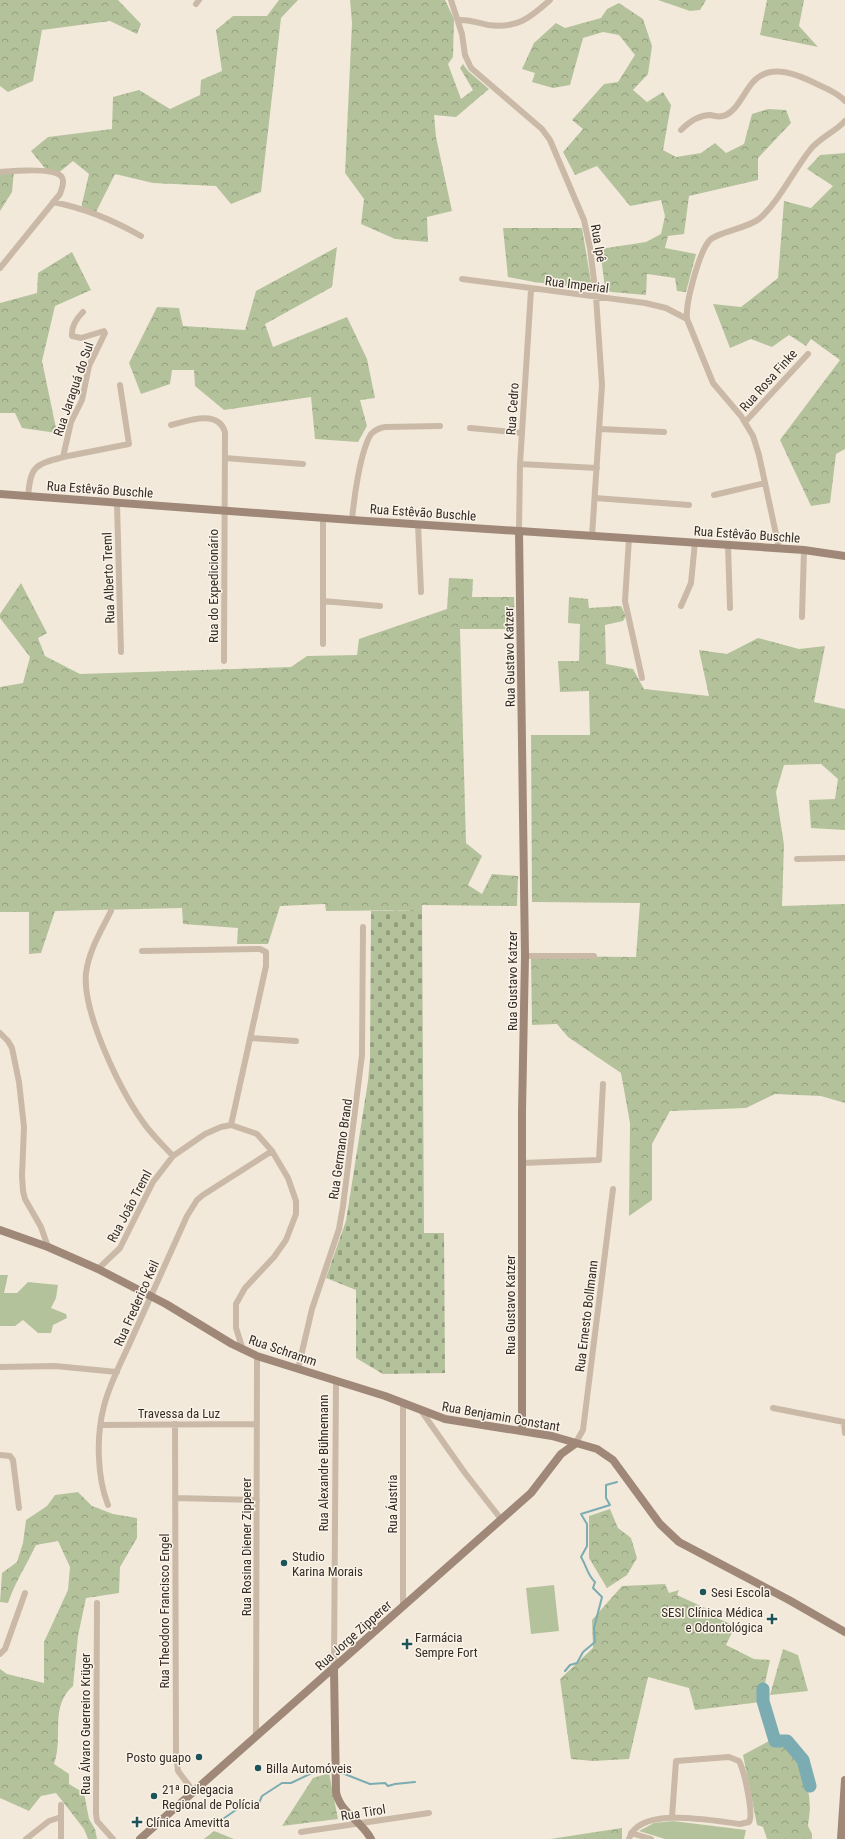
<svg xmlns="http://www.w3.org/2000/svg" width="845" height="1839" viewBox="0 0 845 1839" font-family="'Roboto Condensed',sans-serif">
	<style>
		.green { fill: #b4c29b }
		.forest { fill: url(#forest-crowns) }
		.cemetery { fill: url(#cemetery-stones) }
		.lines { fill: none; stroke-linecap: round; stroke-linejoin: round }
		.stream { stroke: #7aacb1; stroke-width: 2 }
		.river { stroke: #7aacb1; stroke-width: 13 }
		.street { stroke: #cbb9a7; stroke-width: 6 }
		.secondary { stroke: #9f8878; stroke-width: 8 }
		.poi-dot { fill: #1c545a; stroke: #faf3e8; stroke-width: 1.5 }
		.labels { text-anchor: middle; stroke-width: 3; stroke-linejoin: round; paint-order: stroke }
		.street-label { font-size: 13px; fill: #372d28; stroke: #faf3e8 }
		.poi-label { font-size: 13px; fill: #372d28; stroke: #faf3e8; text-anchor: start }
	</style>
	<defs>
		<pattern id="forest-crowns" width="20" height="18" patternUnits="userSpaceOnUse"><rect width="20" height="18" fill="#b4c29b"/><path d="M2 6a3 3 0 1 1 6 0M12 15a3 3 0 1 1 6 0" fill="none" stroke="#939e7e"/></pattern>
		<pattern id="cemetery-stones" width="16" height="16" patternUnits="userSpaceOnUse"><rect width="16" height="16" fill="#b4c29b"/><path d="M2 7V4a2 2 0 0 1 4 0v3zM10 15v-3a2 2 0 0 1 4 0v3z" fill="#939e7e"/></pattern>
	</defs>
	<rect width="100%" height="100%" fill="#f3e9db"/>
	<!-- green -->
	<path class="green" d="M 0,1275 L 8,1275 L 4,1293 L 17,1293 L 28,1282 L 58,1285 L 56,1298 L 51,1308 L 66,1314 L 67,1318 L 53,1325 L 51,1333 L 38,1333 L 23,1320 L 15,1326 L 0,1326 Z
		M 554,1585 L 559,1631 L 531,1634 L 526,1588 Z
		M 673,1821 L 746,1830 L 744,1839 L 665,1839 L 639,1831 L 654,1823 Z"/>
	<!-- forest -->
	<path class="forest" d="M 0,0 L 118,0 L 141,24 L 137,34 L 110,21 L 42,30 L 33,81 L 8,92 L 0,86 Z
		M 279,0 L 298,0 L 281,18 L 261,192 L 231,204 L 216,186 L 153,183 L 115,174 L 95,214 L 81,208 L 89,174 L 73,161 L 57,174 L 48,172 L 31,151 L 48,137 L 112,129 L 113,97 L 139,90 L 170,109 L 200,95 L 201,80 L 222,71 L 216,30 L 233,16 L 267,16 Z
		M 350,0 L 445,0 L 454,19 L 453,57 L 448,64 L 461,99 L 473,90 L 460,68 L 463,64 L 468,71 L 489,89 L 456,117 L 434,115 L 436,137 L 452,211 L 427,217 L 428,242 L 395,239 L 361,224 L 364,199 L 345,173 L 352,23 Z
		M 658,0 L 706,0 L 700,10 L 690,11 Z
		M 767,0 L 804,0 L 799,26 L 818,47 L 760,35 Z
		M 619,3 L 643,19 L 652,46 L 648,74 L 633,90 L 647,102 L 663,92 L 671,105 L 663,150 L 676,157 L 701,153 L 715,143 L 726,153 L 744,144 L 752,114 L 768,109 L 786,110 L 791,123 L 758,158 L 758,180 L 689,196 L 684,234 L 668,236 L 665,248 L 696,254 L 686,292 L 677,291 L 675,278 L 647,274 L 646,295 L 611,292 L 605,288 L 600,249 L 646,242 L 661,234 L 665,216 L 661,200 L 630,206 L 597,166 L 575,175 L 563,152 L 583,129 L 572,120 L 604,84 L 618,82 L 635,55 L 619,35 L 603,32 L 583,38 L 570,85 L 553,88 L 532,82 L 535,73 L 522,69 L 534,43 L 556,23 L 565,28 L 601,18 L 607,9 Z
		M 845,153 L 845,449 L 836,454 L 830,503 L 811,506 L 780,440 L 840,360 L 811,339 L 806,346 L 789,335 L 772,347 L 751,339 L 730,348 L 713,304 L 741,307 L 778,278 L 784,201 L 811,208 L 833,186 L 807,169 L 820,155 Z
		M 14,171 L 12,192 L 0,211 L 0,172 Z
		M 503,228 L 582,228 L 591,282 L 590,287 L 585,288 L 534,282 L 508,277 Z
		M 337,247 L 332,287 L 265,324 L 273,347 L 347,317 L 367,359 L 375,398 L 360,400 L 367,426 L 358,442 L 315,439 L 311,397 L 224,410 L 195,386 L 194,370 L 172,370 L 170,384 L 141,394 L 129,363 L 157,307 L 179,308 L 183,326 L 245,330 L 256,291 Z
		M 72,252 L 91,290 L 55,306 L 42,361 L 57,433 L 22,428 L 15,413 L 0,413 L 0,303 L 37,293 L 38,273 Z
		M 449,578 L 473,579 L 472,597 L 514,597 L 515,629 L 460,629 L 466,843 L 482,856 L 468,885 L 482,894 L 492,874 L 518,876 L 517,906 L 422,905 L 422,910 L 326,911 L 325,904 L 280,906 L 268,944 L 237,944 L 238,928 L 183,924 L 182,908 L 55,911 L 41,953 L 29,954 L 29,912 L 0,912 L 0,687 L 23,683 L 30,657 L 0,618 L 0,614 L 21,583 L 47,633 L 38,638 L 45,656 L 80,674 L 291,667 L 307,656 L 357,655 L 359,639 L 447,609 Z
		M 569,597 L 588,599 L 589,608 L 621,606 L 626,616 L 623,621 L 605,625 L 606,664 L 633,669 L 644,689 L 709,696 L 699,650 L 727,654 L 758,638 L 799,649 L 825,646 L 814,702 L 845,709 L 845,830 L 811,828 L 809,800 L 835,799 L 838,779 L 821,764 L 784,765 L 776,792 L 784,845 L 782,906 L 845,904 L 845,1103 L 821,1096 L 775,1094 L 746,1108 L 670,1111 L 652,1144 L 652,1200 L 629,1216 L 630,1123 L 621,1073 L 568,1037 L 557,1024 L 532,1025 L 531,956 L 636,957 L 640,903 L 532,902 L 531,735 L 590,735 L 589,691 L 560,692 L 558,661 L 579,661 L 580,624 L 568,623 Z
		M 78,1492 L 92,1506 L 113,1514 L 137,1518 L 137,1538 L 120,1567 L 119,1593 L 86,1598 L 78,1636 L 73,1686 C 49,1707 64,1737 54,1764 L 69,1774 L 69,1784 L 84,1793 L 89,1819 L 95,1829 L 97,1839 L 88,1839 L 84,1829 L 56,1793 L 41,1796 L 29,1811 L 0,1798 L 0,1669 L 7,1674 L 44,1683 L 44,1642 L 68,1590 L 70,1567 L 58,1541 L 36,1545 C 27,1564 15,1582 8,1603 L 0,1602 L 2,1573 L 17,1562 L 23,1543 L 26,1520 L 47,1506 L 55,1495 Z
		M 610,1509 L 618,1528 L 631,1538 L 637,1558 L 627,1575 L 607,1588 L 589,1558 L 589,1516 Z
		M 665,1584 L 669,1593 L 679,1590 L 677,1595 L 718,1614 L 717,1618 L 735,1626 L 726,1645 L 754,1659 L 770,1660 L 761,1702 L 695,1710 L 689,1688 L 648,1677 L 629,1759 L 593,1761 L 571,1759 L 560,1679 L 593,1648 L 592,1620 L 622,1586 Z
		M 783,1649 L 798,1655 L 808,1691 L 770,1695 Z
		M 769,1741 L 774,1746 L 784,1746 L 798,1760 L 809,1795 L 810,1809 L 808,1826 L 812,1834 L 812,1839 L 767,1839 L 763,1827 L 757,1825 L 743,1755 Z
		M 329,1773 L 338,1819 L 282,1826 L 313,1778 Z
		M 622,1828 L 622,1839 L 550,1839 Z
		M 214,1831 L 234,1839 L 204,1839 Z"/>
	<!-- cemetery -->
	<path class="cemetery" d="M 422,910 L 424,1233 L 444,1233 L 445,1373 L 383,1374 L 356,1358 L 356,1290 L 326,1278 L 346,1221 L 368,1081 L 370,1059 L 371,911 Z"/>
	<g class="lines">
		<!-- stream -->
		<path class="stream" d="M 565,1671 L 570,1665 L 577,1663 L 583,1652 L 595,1642 L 594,1628 L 602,1597 L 593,1588 L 595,1582 C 588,1576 586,1565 581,1557 L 587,1546 L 587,1524 L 581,1514 L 610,1505 L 606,1498 L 606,1485 L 617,1482
			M 342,1773 L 370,1784 L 385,1783 L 388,1786 L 395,1784 L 415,1782
			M 205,1827 L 213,1822 L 220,1821 L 243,1805 L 259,1803 L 262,1796 L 282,1783 L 291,1783 L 312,1773 L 329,1769"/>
		<!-- river -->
		<path class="river" d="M 763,1689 L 763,1701 L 775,1741 L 787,1741 L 803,1760 L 810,1786"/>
		<!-- street -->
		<path class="street" d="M 451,0 L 462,34 L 465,55 L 471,68 L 542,129 L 550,140 L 584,220 L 590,248 L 596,297 L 602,385 L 592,536
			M 196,4 L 199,0
			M 458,20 C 469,19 478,23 488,25 C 517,29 530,18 550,0
			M 681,130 C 689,122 699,115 710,115 C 716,116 720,118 726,115 C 738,109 744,92 753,82 C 771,62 799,75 819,85 C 828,89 838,93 845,101
			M 0,172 C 12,171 52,167 61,176 C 65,180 62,189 60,194 L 0,268
			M 53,202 C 84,208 113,220 141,236
			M 462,279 L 645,303 L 666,308 L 687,319
			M 745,422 L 808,354
			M 171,425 C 187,421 218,409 225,432 L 224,661
			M 470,428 L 522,433
			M 600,429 L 664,432
			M 63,457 L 129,444 L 120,385
			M 225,458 L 303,464
			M 520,464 L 597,468
			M 714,495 L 765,483
			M 28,496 C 31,466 34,465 63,457 L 71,422 L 82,400 L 89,366 L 105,333 L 104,331 L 81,338 L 72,336 C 71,326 77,318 83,312
			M 595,498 L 689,505
			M 117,503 L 121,652
			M 323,517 L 323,644
			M 352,520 C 354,498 360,452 371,434 C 375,430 379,428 385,427 L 440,426
			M 418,524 L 421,592
			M 519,531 L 520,464 L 531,290
			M 629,538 L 625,601 L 642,678
			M 728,545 L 730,608
			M 779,548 L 759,455 L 753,436 L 741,416 L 713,383 L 687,319 C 685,304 699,253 709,241 C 716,232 746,229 759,219 C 778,203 794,170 810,150 C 819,138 835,132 845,121
			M 323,601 L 380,606
			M 681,606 L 691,583 L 695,542
			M 802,617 L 804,550
			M 797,859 L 845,858
			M 111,911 C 101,931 89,950 86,973 C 82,1012 120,1090 143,1122 C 151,1134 163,1145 173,1156
			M 142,951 L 260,949 L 266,952 L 266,966 L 231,1125
			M 525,956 L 594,956
			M 0,1033 L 8,1041 L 12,1048 L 19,1082 L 24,1127 L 22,1176 L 23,1191 L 25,1199 L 41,1227 L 48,1247
			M 251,1038 L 296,1041
			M 522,1163 L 599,1160 L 603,1084
			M 98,1269 L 120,1248 L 153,1182 L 173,1156 L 205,1134 L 221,1127 L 231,1125 L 257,1134 L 272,1151 L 288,1178 L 296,1201 L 296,1214 L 286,1240 L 274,1257 L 245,1288 L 236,1304 L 236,1328 L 243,1350
			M 0,1367 L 55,1366 L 117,1372
			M 298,1369 L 312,1309 L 339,1229 L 343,1206 L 362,1055 L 363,927
			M 403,1403 L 403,1606
			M 773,1408 L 844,1422 L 845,1433
			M 422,1412 L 465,1473 L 501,1519
			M 175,1424 L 176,1753 L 178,1771 L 194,1792
			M 101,1425 L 257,1424
			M 575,1444 L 583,1430 L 613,1189
			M 0,1455 L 10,1456 L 13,1460 L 19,1508
			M 175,1498 L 257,1500
			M 108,1505 C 97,1477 96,1436 104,1406 C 110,1382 123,1359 133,1336 C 151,1296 169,1256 187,1216 L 197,1200 L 203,1195 L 272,1151
			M 97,1603 L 96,1813 L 97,1821 L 113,1839
			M 0,1654 L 5,1649 L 25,1593
			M 334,1668 L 336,1381
			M 256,1737 L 257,1356
			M 61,1805 L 61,1839
			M 301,1832 L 429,1813
			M 631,1833 L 651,1839
			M 26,1839 L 49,1821 L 61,1817
			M 629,1839 C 639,1805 714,1821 740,1824 L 749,1822 C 754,1814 744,1770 739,1761 L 729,1757 L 676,1761 L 672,1817"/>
		<!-- secondary -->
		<path class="secondary" d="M 0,494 L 352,520 L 804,550 L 845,556
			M 519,531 L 525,956 L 522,1112 L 522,1430
			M 0,1230 L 48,1247 L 98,1269 L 166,1304 L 232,1344 L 257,1356 L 385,1396 L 445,1419 L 552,1436 L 597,1449 L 613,1460 L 660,1524 L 679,1542 L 789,1600 L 845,1632
			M 334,1668 L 336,1792 C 340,1813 361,1820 371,1839
			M 140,1839 L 531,1493 L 561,1454 L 575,1444
			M 841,1839 L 845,1780"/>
	</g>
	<!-- markers -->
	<g class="poi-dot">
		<circle cx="284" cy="1563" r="4"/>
		<circle cx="703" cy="1592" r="4"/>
		<path d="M770 1613h4v4h4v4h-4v4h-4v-4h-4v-4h4z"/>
		<path d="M405 1638h4v4h4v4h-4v4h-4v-4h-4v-4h4z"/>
		<circle cx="199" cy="1757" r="4"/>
		<circle cx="258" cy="1768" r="4"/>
		<circle cx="154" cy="1796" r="4"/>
		<path d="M135 1816h4v4h4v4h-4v4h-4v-4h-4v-4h4z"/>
	</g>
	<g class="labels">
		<!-- street labels -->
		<g class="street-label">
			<text transform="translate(599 243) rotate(80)" y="5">Rua Ipê</text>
			<text transform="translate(577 284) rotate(7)" y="5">Rua Imperial</text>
			<text transform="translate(768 380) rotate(-48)" y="5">Rua Rosa Finke</text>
			<text transform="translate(73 389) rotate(-71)" y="5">Rua Jaraguá do Sul</text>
			<text transform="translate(512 409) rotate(-86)" y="5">Rua Cedro</text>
			<text transform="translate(100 489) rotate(4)" y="5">Rua Estêvão Buschle</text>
			<text transform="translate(423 512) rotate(4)" y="5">Rua Estêvão Buschle</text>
			<text transform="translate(747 534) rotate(4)" y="5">Rua Estêvão Buschle</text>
			<text transform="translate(108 578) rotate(-92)" y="5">Rua Alberto Treml</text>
			<text transform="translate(213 586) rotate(-90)" y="5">Rua do Expedicionário</text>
			<text transform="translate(509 657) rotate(-91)" y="5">Rua Gustavo Katzer</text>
			<text transform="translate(512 981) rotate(-90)" y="5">Rua Gustavo Katzer</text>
			<text transform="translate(340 1149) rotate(-82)" y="5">Rua Germano Brand</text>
			<text transform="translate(129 1206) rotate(-62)" y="5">Rua João Treml</text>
			<text transform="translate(136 1303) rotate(-66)" y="5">Rua Frederico Keil</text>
			<text transform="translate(510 1305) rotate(-90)" y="5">Rua Gustavo Katzer</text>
			<text transform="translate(586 1316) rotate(-83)" y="5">Rua Ernesto Bollmann</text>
			<text transform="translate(283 1350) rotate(19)" y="5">Rua Schramm</text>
			<text x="179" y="1418">Travessa da Luz</text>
			<text transform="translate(501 1416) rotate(10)" y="5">Rua Benjamin Constant</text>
			<text transform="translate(323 1463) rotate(-90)" y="5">Rua Alexandre Bühnemann</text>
			<text transform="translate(392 1504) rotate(-90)" y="5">Rua Áustria</text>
			<text transform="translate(246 1547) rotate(-90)" y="5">Rua Rosina Diener Zipperer</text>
			<text transform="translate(164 1611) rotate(-90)" y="5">Rua Theodoro Francisco Engel</text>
			<text transform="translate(353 1635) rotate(-42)" y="5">Rua Jorge Zipperer</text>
			<text transform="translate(85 1724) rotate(-90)" y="5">Rua Álvaro Guerreiro Krüger</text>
			<text transform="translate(363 1812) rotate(-9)" y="5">Rua Tirol</text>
		</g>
		<!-- poi labels -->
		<g class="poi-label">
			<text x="292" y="1561">Studio<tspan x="292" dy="15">Karina Morais</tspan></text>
			<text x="711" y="1597">Sesi Escola</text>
			<text x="763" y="1617" text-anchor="end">SESI Clínica Médica<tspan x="763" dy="15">e Odontológica</tspan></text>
			<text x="415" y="1642">Farmácia<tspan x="415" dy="15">Sempre Fort</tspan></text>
			<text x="191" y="1762" text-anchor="end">Posto guapo</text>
			<text x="266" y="1773">Billa Automóveis</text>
			<text x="162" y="1794">21ª Delegacia<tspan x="162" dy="15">Regional de Polícia</tspan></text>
			<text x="146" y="1827">Clínica Amevitta</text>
		</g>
	</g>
</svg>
